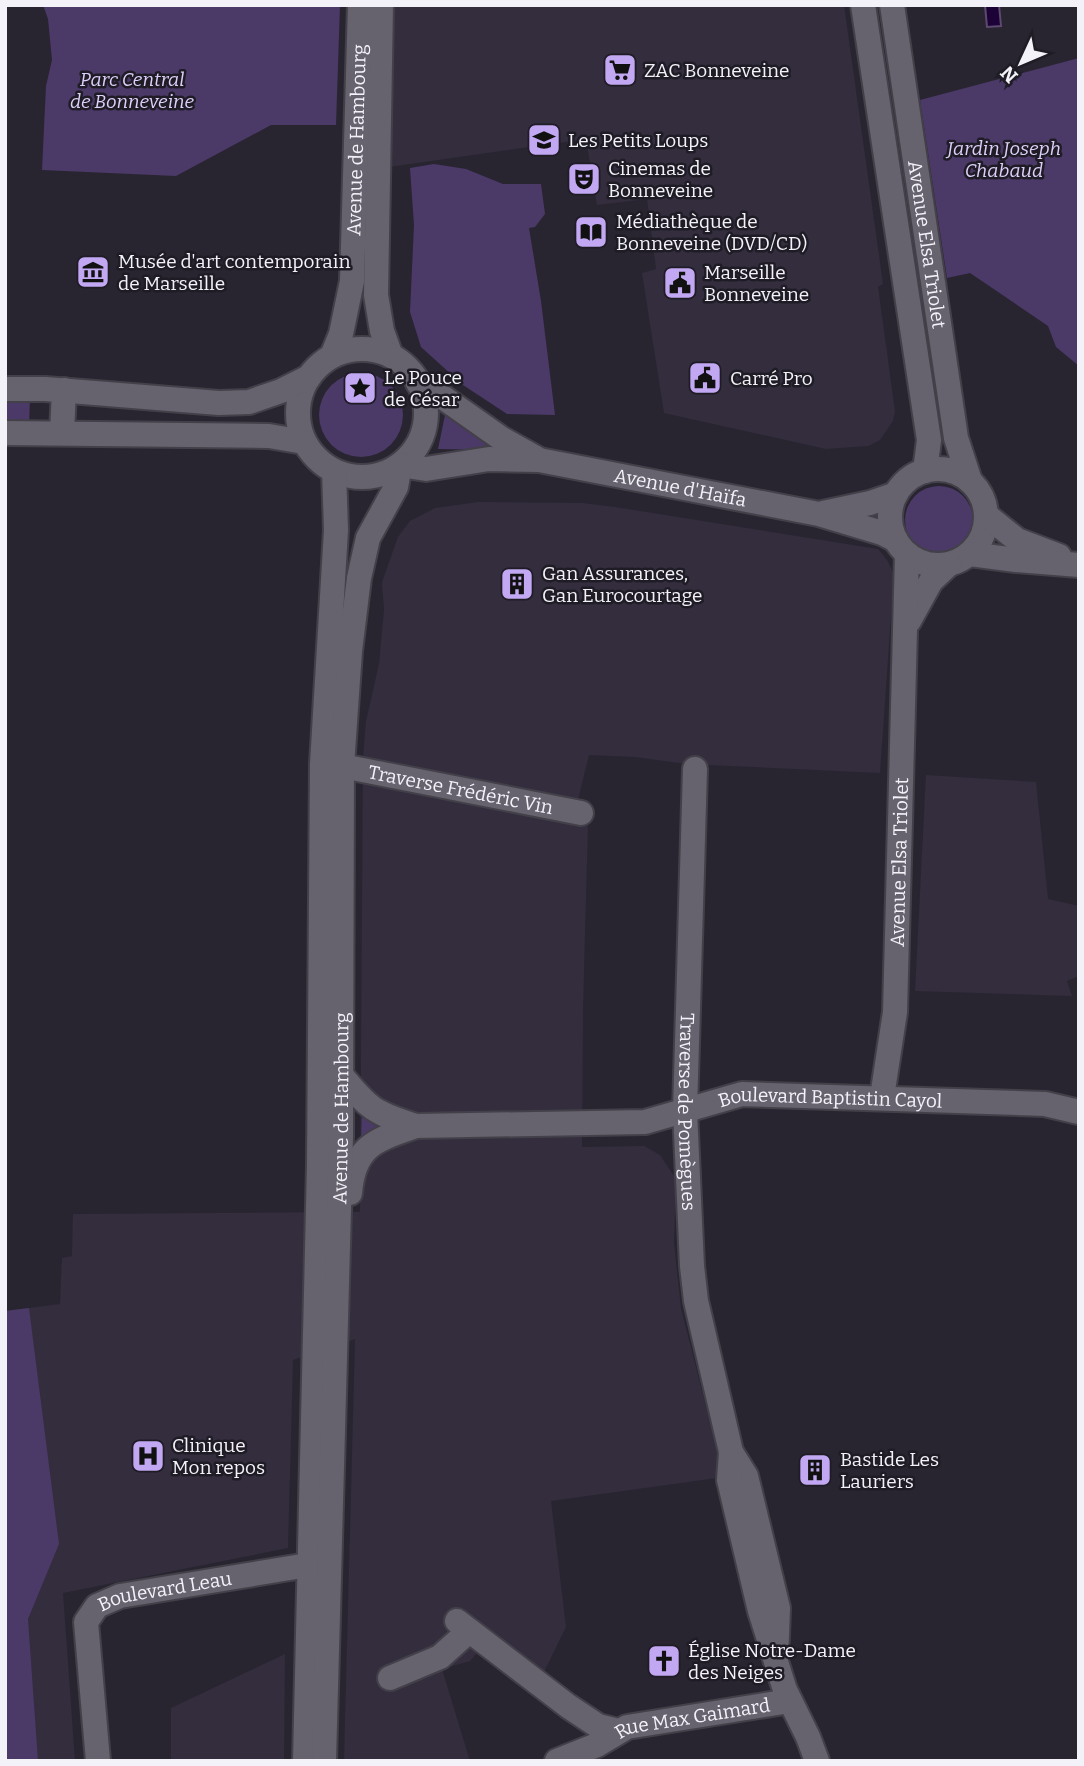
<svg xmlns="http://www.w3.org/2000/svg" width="1084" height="1766" viewBox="0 0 1084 1766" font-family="Bitter,serif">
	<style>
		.built { fill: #332d3e }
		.green { fill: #4b3968 }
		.water { fill: #1c0236; stroke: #5d4a70; stroke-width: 2 }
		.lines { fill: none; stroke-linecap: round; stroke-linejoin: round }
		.minor-casing { stroke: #434049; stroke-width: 28 }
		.minor { stroke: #66626e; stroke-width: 24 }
		.labels { text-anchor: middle; stroke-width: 5; stroke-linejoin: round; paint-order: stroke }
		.poi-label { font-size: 19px; fill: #f4f2f9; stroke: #1f1c26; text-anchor: start }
		.park-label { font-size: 19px; font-style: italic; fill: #ddd0fa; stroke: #1f1c26 }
		.street-label { font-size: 19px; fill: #f4f2f9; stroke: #1f1c26 }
	</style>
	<rect width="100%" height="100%" fill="#282530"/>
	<!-- built -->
	<path class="built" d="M 389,5 L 844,5 L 883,284 L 878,287 L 895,411 L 893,421 L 880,440 L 868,446 L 826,449 L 664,413 L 642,273 L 656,269 L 647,199 L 597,205 L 586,139 L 382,168 Z
		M 478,502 L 582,503 L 615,507 L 878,549 L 887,560 L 894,574 L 880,773 L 686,764 L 635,757 L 589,755 L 578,800 L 588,823 L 583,1009 L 582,1147 L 644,1146 L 660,1155 L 676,1179 L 674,1243 L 681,1308 L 724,1477 L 551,1501 L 566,1627 L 542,1676 L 489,1638 L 470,1661 L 442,1669 L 470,1761 L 344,1761 L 355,1339 L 293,1360 L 288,1548 L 63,1593 L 75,1761 L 5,1761 L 5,1311 L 60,1304 L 62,1258 L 72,1256 L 73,1214 L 360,1212 L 363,758 L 366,721 L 379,664 L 384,610 L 382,582 L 398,537 L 410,521 L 435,508 Z
		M 926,775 L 1036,782 L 1048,899 L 1079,906 L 1079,976 L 1067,981 L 1072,996 L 915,991 Z
		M 285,1654 L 284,1761 L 171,1761 L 171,1708 Z"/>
	<!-- green -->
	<path class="green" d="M 43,5 L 340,5 L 336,125 L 271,125 L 176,176 L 42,170 L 46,86 L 52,60 L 48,19 Z
		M 1079,58 L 1079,366 L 1056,347 L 1048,326 L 970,273 L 947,278 L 920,100 Z
		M 434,164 L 466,169 L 503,184 L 541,184 L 545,214 L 535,227 L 529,228 L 541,301 L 555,415 L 507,414 L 463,385 L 421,347 L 410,312 L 414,225 L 410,168 Z
		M319 415a42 42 0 1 1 84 0a42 42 0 1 1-84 0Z
		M 5,395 L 30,397 L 29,426 L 5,427 Z
		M 445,415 L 497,450 L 438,449 Z
		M905 520a34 34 0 1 1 68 0a34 34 0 1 1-68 0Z
		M 362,1113 L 390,1125 L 361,1140 Z
		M 29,1308 L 59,1544 L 28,1619 L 38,1761 L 5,1761 L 5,1311 Z"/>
	<!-- water -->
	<path class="water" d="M 985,5 L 999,5 L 1001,26 L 987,27 Z"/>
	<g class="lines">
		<defs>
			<g id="minor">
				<path d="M 381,5 L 376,295 L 382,331 L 391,356"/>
				<path d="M 863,5 L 929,440 L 925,471"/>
				<path id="s1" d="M 892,5 L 956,438 L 970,481"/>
				<circle cx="362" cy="413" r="64"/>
				<path id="s2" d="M 332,356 L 341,334 L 352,281 L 360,5"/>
				<path d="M 418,383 L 441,396 L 502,439 L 536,458"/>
				<path d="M 5,389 L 45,389 L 219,403 L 249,402 L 281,391 L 309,377"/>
				<path d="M 5,433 L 269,436 L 304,442"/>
				<path d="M 62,433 L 64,390"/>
				<path id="s3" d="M 400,465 L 426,469 L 489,459 L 539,460 L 819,514 L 882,533 L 896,540"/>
				<circle cx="938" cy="517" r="48"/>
				<path d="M 823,513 L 870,503 L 896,494"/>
				<path d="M 986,515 L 1017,540 L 1059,556"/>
				<path d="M 970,554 L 1016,560 L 1079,565"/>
				<path d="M 909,621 L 931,581 L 949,564"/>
				<path id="s4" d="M 342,766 L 581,813"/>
				<path id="s5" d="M 695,769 L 685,1111 L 692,1266 L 696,1301 L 731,1452 L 746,1476 L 778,1608 L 776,1661"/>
				<path id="s6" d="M 341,1075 C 369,1109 374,1113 416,1126 L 645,1122 L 742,1094 L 1045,1104 L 1079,1112"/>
				<path id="s7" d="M 882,1097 L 895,1012 L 907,554"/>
				<path d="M 350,1193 C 354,1145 376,1140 416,1126"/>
				<path d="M 731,1452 L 729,1480 L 760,1611 L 785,1690 L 808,1737 L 817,1761"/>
				<path d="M 457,1621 L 568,1706 L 598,1726 L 618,1731"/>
				<path d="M 390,1678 L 440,1657 L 469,1631"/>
				<path id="s8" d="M 98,1761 L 86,1622 L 97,1606 L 120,1596 L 308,1565"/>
				<path d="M 305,1761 L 319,1164 L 322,764 L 336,530 L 334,471"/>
				<path id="s9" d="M 324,1761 L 341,1136 L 342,766 L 350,651 L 359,578 L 368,538 L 396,487 L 400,465"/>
				<path id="s10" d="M 557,1761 L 597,1745 L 627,1727 L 790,1701"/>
			</g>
		</defs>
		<!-- minor casing -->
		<use href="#minor" class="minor-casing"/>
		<!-- minor -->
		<use href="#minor" class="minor"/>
	</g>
	<!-- icons -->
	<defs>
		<symbol id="supermarket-square" viewBox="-11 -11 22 22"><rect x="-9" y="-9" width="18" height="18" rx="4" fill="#c2a8f3" stroke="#1f1c26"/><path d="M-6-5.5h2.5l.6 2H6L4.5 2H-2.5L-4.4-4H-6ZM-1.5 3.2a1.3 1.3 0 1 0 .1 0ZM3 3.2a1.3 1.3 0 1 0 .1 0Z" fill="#111"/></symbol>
		<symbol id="school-square" viewBox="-11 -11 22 22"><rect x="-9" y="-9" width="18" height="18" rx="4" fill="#c2a8f3" stroke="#1f1c26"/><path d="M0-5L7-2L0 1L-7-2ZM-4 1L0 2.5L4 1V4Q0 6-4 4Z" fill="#111"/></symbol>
		<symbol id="theatre-square" viewBox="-11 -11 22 22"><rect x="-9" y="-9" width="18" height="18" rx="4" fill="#c2a8f3" stroke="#1f1c26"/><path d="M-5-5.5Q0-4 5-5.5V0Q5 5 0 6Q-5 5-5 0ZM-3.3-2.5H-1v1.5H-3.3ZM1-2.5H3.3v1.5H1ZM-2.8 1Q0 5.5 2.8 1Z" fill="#111"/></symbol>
		<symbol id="library-square" viewBox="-11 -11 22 22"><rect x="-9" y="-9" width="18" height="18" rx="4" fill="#c2a8f3" stroke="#1f1c26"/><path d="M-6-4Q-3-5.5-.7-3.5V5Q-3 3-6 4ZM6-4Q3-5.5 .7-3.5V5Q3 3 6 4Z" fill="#111"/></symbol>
		<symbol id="museum-square" viewBox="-11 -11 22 22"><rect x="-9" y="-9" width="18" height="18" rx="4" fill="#c2a8f3" stroke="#1f1c26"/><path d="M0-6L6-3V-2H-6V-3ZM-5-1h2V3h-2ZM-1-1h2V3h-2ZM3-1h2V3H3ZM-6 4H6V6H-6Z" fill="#111"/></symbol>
		<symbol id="civic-square" viewBox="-11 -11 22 22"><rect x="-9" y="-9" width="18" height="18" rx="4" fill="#c2a8f3" stroke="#1f1c26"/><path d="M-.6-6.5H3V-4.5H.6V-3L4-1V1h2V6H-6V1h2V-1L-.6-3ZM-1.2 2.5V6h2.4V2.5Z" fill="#111"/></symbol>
		<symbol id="sight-square" viewBox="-11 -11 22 22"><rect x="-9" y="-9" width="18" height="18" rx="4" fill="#c2a8f3" stroke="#1f1c26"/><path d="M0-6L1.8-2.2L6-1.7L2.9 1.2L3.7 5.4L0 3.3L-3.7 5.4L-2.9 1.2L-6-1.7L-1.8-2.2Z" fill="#111"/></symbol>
		<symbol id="building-square" viewBox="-11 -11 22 22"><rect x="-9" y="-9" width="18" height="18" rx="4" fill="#c2a8f3" stroke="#1f1c26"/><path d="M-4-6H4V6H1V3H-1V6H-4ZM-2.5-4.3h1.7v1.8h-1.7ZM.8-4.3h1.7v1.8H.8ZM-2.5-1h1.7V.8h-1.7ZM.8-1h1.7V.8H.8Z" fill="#111"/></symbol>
		<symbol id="hospital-square" viewBox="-11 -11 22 22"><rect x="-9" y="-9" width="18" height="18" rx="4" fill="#c2a8f3" stroke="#1f1c26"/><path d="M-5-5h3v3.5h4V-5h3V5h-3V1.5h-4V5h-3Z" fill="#111"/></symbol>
		<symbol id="church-square" viewBox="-11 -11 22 22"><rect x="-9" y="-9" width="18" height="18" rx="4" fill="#c2a8f3" stroke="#1f1c26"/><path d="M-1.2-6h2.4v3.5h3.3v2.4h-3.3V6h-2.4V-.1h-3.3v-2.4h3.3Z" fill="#111"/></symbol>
	</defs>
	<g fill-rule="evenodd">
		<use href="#supermarket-square" x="601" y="51" width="38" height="38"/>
		<use href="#school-square" x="525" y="121" width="38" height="38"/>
		<use href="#theatre-square" x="565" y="160" width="38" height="38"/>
		<use href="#library-square" x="572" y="213" width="38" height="38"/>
		<use href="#museum-square" x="74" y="253" width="38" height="38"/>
		<use href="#civic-square" x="661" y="264" width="38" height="38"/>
		<use href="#civic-square" x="686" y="359" width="38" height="38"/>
		<use href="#sight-square" x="341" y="369" width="38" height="38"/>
		<use href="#building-square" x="498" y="565" width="38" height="38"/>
		<use href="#hospital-square" x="129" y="1437" width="38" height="38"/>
		<use href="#building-square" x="796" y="1451" width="38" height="38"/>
		<use href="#church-square" x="645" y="1642" width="38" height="38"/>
	</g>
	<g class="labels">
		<!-- poi labels -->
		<g class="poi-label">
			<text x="644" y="77">ZAC Bonneveine</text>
			<text x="568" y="147">Les Petits Loups</text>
			<text x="608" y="175">Cinemas de<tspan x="608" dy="22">Bonneveine</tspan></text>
			<text x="616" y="228">Médiathèque de<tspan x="616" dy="22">Bonneveine (DVD/CD)</tspan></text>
			<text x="118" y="268">Musée d'art contemporain<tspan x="118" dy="22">de Marseille</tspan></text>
			<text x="704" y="279">Marseille<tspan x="704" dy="22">Bonneveine</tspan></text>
			<text x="384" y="384">Le Pouce<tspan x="384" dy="22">de César</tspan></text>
			<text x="730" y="385">Carré Pro</text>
			<text x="542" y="580">Gan Assurances,<tspan x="542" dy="22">Gan Eurocourtage</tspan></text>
			<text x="172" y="1452">Clinique<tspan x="172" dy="22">Mon repos</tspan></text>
			<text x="840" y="1466">Bastide Les<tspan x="840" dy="22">Lauriers</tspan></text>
			<text x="688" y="1657">Église Notre-Dame<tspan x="688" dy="22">des Neiges</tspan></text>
		</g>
		<!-- park labels -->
		<g class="park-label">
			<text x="132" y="86">Parc Central<tspan x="132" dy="22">de Bonneveine</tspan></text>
			<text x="1004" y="155">Jardin Joseph<tspan x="1004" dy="22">Chabaud</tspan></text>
		</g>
		<!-- street labels -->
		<g class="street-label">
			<text dy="7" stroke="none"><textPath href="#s2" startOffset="219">Avenue de Hambourg</textPath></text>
			<text dy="7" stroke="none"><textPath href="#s1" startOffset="242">Avenue Elsa Triolet</textPath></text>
			<text dy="7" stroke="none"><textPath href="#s3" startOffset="284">Avenue d'Haïfa</textPath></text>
			<text dy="7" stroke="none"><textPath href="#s4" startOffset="121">Traverse Frédéric Vin</textPath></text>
			<text dy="7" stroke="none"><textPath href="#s7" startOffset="236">Avenue Elsa Triolet</textPath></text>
			<text dy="7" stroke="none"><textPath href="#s6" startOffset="511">Boulevard Baptistin Cayol</textPath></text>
			<text dy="7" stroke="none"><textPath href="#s9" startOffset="653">Avenue de Hambourg</textPath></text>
			<text dy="7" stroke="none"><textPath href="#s5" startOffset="343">Traverse de Pomègues</textPath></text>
			<text dy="7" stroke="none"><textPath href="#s8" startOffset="229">Boulevard Leau</textPath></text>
			<text dy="7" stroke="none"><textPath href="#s10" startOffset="144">Rue Max Gaimard</textPath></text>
		</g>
	</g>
	<!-- border -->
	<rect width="1084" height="1766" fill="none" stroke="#f4f2f9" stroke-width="14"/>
	<!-- north arrow -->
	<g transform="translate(1021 63) rotate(226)" stroke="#1f1c26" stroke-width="5" paint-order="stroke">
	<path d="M0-5L12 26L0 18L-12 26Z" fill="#f4f2f9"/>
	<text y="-10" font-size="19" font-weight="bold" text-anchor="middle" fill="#f4f2f9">N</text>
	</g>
</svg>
